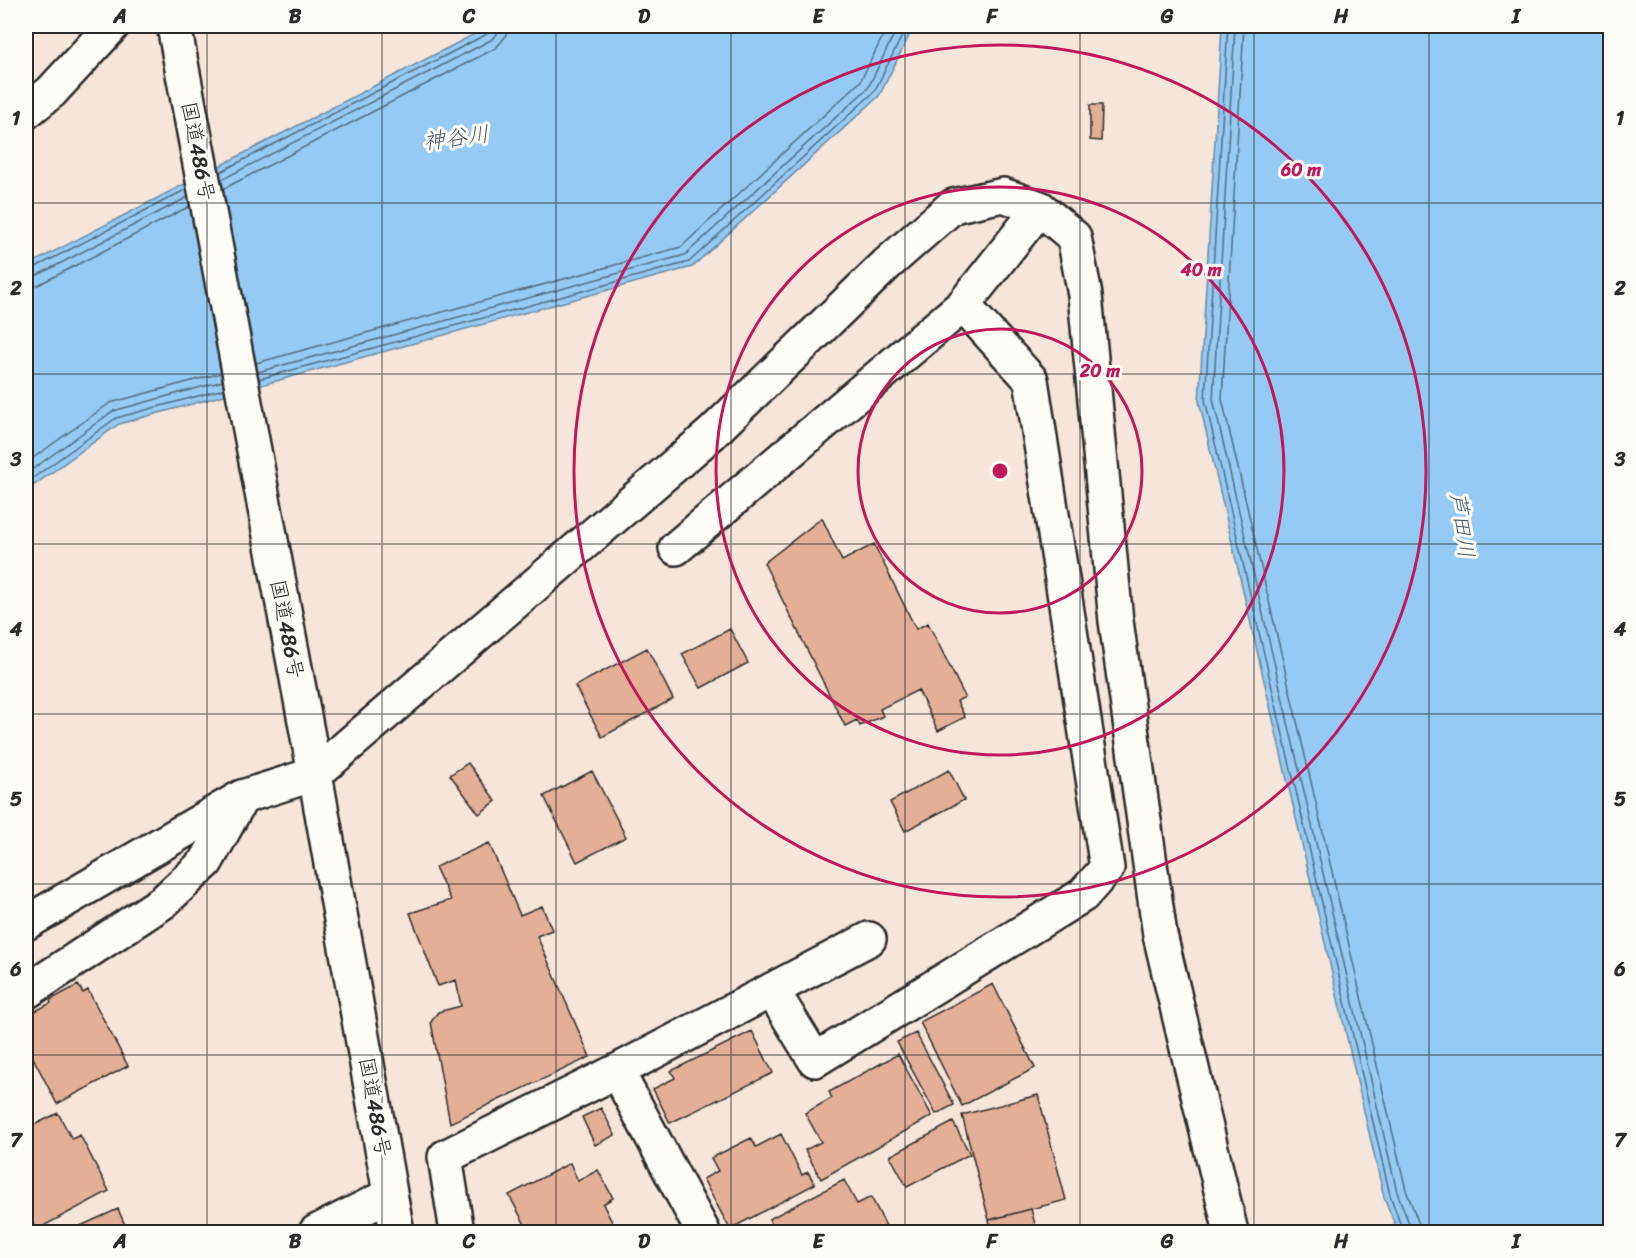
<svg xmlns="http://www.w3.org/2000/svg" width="1636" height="1258" viewBox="0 0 1636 1258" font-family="Sriracha,'Klee One',sans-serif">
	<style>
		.water { fill: #94caf3; stroke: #6a8aa3; stroke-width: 1.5 }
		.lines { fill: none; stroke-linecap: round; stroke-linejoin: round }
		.shore { stroke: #556b7b; stroke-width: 1.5 }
		.building { fill: #e3af97; stroke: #2b2b2b; stroke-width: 1.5 }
		.street-casing { stroke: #2b2b2b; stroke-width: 38 }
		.secondary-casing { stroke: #2b2b2b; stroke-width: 38 }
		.highway-casing { stroke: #2b2b2b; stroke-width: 38 }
		.street { stroke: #fdfcf7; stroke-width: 33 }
		.secondary { stroke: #fdfcf7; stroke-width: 33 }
		.highway { stroke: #fdfcf7; stroke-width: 33 }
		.grid { fill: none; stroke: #2b2b2b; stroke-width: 1.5; stroke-opacity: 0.55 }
		.ring { fill: none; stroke: #c2185b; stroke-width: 3 }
		.labels { text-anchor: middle; stroke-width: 6; stroke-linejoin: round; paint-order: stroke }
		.street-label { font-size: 21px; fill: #2b2b2b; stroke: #fdfcf7 }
		.water-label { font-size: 22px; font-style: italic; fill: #4a5b67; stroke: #fdfcf7 }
		.centre { fill: #c2185b; stroke: #fdfcf7; stroke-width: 3 }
		.ring-label { font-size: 18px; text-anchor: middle; font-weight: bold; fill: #c2185b; stroke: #fdfcf7; stroke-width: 6; stroke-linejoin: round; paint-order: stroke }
		.neatline { fill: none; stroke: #2b2b2b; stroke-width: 2 }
		.grid-label { font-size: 20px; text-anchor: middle; font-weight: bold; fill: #2b2b2b }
	</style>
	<rect width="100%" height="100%" fill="#f5e5da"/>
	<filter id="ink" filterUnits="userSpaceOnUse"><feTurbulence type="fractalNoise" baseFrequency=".0167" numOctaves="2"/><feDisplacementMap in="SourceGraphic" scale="12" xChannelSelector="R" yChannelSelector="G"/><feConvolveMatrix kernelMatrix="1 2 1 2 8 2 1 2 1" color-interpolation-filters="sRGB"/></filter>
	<g filter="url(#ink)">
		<!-- water -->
		<path class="water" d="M 490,26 L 914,26 L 879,96 L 692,267 L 119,424 L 26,491 L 26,266 Z
			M 1222,26 L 1610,26 L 1610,1232 L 1398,1232 L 1384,1197 L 1199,401 Z"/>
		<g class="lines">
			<!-- shore -->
			<path class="shore" d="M 1228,26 L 1205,400 L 1390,1195 L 1403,1232
				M 1235,26 L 1213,399 L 1397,1192 L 1410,1226 L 1411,1232
				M 1244,26 L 1222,399 L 1406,1190 L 1419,1224 L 1420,1232
				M 220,172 L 487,34 L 490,30 L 491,26
				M 221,180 L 491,40 L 497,34 L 499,26
				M 223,189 L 496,48 L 505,37 L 508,26
				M 26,271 L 30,270 L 187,189
				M 26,278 L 34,277 L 188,197
				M 26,287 L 38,285 L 190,206
				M 256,363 L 681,247 L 860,82 L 888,26
				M 258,372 L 685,255 L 868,88 L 898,26
				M 259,379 L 689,262 L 874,92 L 907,26
				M 26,463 L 110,403 L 221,373
				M 26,474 L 113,411 L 223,381
				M 26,483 L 116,418 L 224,389"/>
		</g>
		<!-- building -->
		<path class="building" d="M 1090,105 L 1102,105 L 1101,141 L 1090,140 Z
			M 822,518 L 842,561 L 874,544 L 916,629 L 928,623 L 965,697 L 957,701 L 965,717 L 938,731 L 918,690 L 880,709 L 883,716 L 860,726 L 857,720 L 845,726 L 764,563 Z
			M 730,629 L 748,663 L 701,688 L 682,654 Z
			M 647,648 L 673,699 L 602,737 L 575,686 Z
			M 468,763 L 496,801 L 479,814 L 450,775 Z
			M 949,770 L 964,800 L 905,831 L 890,802 Z
			M 592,771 L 626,837 L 577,862 L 544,796 Z
			M 489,843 L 520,915 L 542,906 L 552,930 L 537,936 L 590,1057 L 450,1123 L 431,1022 L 438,1012 L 461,1006 L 456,980 L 438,986 L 410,913 L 451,900 L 435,867 Z
			M 993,984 L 1035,1068 L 962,1106 L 920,1022 Z
			M 78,985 L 83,993 L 88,990 L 128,1066 L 57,1104 L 26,1044 L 26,1016 L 51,1003 L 50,1000 Z
			M 752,1031 L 773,1073 L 670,1123 L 653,1089 L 675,1078 L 671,1071 Z
			M 916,1033 L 954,1105 L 936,1114 L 897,1042 Z
			M 898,1054 L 932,1116 L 821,1179 L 805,1150 L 821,1142 L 805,1113 L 832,1098 L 829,1092 Z
			M 1038,1095 L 1066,1200 L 989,1220 L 962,1115 Z
			M 601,1108 L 615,1135 L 595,1145 L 582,1117 Z
			M 58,1113 L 72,1139 L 80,1135 L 109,1191 L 36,1230 L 26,1209 L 26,1129 Z
			M 953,1122 L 970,1154 L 907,1187 L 890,1156 Z
			M 781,1134 L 802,1175 L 808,1172 L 815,1184 L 730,1229 L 703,1179 L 718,1171 L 711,1158 L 751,1138 L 756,1147 Z
			M 570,1163 L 578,1181 L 598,1170 L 613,1198 L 603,1204 L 617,1232 L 529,1232 L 509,1195 Z
			M 844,1180 L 857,1204 L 871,1197 L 886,1226 L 873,1232 L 776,1232 L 769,1219 Z
			M 118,1209 L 128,1232 L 67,1232 Z
			M 1031,1209 L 1037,1232 L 992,1232 L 989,1220 Z"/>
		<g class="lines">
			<defs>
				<path id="street" d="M 26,112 L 51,92 L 112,26
					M 676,548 L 963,305
					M 315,774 L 711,434 L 887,264 L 953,206 L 1003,195 L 1040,208 L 1074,237 L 1085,295 L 1116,621 L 1160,935 L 1231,1232
					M 772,990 L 815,1060 L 1083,895 L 1107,868 L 1031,380 L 963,305 L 1040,208
					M 26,992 L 163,902 L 206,862 L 242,797
					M 617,1071 L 703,1232
					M 316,1232 L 390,1195
					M 457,1232 L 445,1157 L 617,1071 L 869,939"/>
				<path id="secondary" d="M 26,923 L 242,797 L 315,774"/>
				<path id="highway" d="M 174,26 L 315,774 L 397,1232"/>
			</defs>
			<!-- street casing -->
			<use href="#street" class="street-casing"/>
			<!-- secondary casing -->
			<use href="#secondary" class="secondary-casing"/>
			<!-- highway casing -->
			<use href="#highway" class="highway-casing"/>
			<!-- street -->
			<use href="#street" class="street"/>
			<!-- secondary -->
			<use href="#secondary" class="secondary"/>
			<!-- highway -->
			<use href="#highway" class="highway"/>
		</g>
	</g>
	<!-- grid -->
	<path class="grid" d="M 207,26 L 207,1232M 382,26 L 382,1232M 556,26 L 556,1232M 731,26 L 731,1232M 905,26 L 905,1232M 1080,26 L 1080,1232M 1254,26 L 1254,1232M 1429,26 L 1429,1232M 26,203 L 1610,203M 26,374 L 1610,374M 26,544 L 1610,544M 26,714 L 1610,714M 26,884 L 1610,884M 26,1055 L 1610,1055"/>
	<!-- distance rings -->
	<g class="ring">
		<circle cx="1000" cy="471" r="142"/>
		<circle cx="1000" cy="471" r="284"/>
		<circle cx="1000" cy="471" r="426"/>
	</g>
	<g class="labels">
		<!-- street labels -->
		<g class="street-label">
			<text transform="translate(198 151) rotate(79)" y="7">国道486号</text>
			<text transform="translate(287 629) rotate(79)" y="7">国道486号</text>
			<text transform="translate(375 1107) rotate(80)" y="7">国道486号</text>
		</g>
		<!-- water labels -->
		<g class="water-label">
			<text transform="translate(456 137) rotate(-7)" y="8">神谷川</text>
			<text transform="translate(1463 525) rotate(82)" y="8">芦田川</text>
		</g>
	</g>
	<circle cx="1000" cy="471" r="9" class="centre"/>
	<g class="ring-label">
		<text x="1301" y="176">60 m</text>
		<text x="1201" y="276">40 m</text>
		<text x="1100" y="377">20 m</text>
	</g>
	<!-- margin -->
	<rect width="1636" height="1258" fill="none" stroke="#fdfcf7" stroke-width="66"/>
	<rect x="33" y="33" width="1570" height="1192" class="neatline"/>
	<g class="grid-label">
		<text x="120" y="23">A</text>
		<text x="295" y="23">B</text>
		<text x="469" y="23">C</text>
		<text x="644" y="23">D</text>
		<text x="818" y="23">E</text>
		<text x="992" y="23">F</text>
		<text x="1167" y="23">G</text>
		<text x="1341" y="23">H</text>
		<text x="1516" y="23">I</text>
		<text x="16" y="125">1</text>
		<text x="1620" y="125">1</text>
		<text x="16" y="295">2</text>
		<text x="1620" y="295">2</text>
		<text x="16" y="466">3</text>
		<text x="1620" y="466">3</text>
		<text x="16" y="636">4</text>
		<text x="1620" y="636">4</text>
		<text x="16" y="806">5</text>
		<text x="1620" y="806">5</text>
		<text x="16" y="976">6</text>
		<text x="1620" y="976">6</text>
		<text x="16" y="1147">7</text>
		<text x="1620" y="1147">7</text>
		<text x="120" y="1248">A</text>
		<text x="295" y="1248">B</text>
		<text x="469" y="1248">C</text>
		<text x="644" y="1248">D</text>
		<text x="818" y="1248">E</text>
		<text x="992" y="1248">F</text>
		<text x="1167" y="1248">G</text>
		<text x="1341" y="1248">H</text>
		<text x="1516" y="1248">I</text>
	</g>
</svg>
